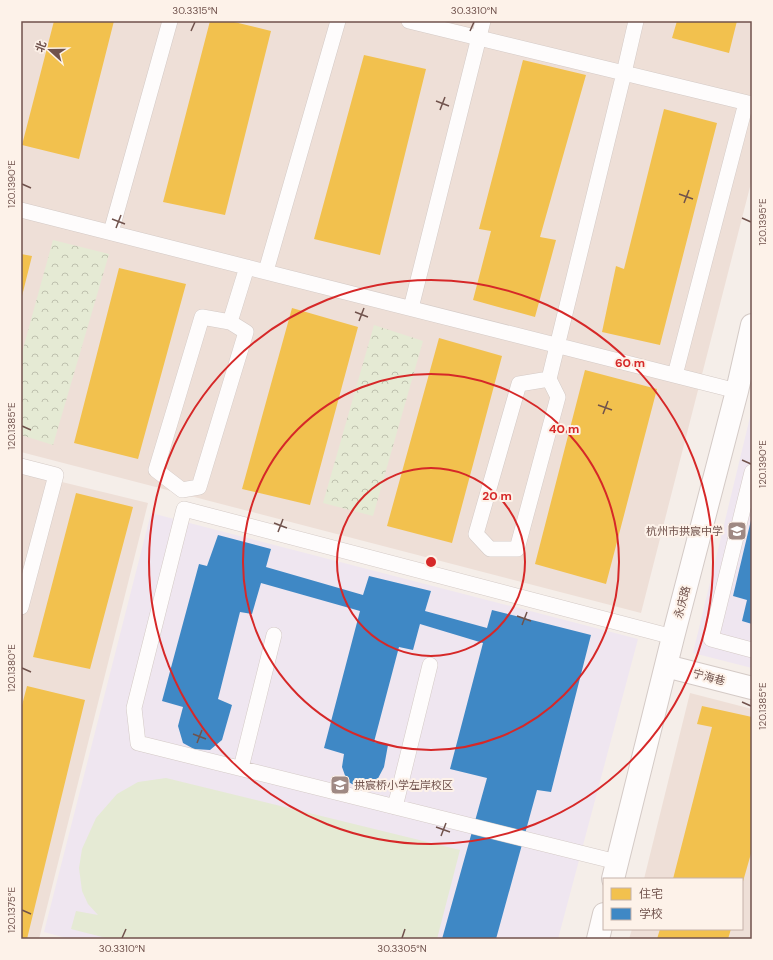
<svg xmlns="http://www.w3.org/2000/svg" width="773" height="960" viewBox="0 0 773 960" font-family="'DM Sans','Noto Sans SC',sans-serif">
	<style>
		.residential { fill: #eedfd7 }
		.education { fill: #efe6f0 }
		.forest { fill: url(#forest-crowns) }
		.park { fill: #e5ead4 }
		.homes { fill: #f2c14e }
		.schools { fill: #3f88c5 }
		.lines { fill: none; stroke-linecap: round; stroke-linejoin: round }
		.lane-casing { stroke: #d4cac6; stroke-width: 16 }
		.street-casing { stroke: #d4cac6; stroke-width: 24 }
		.lane { stroke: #fefcfc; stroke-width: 15 }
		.street { stroke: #fefcfc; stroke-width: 22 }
		.ticks { fill: none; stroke: #70524c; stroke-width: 1.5 }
		.ring { fill: none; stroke: #d62828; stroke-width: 2 }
		.labels { text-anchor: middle; stroke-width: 4; stroke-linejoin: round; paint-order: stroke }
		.poi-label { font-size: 11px; fill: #70524c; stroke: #fdf2e9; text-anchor: end }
		.street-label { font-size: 11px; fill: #70524c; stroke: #fdf2e9 }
		.centre { fill: #d62828; stroke: #fdf2e9; stroke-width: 2 }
		.ring-label { font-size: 12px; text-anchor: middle; font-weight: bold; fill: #d62828; stroke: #fdf2e9; stroke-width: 4; stroke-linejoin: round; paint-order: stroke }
		.neatline { fill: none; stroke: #70524c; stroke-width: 1.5 }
		.ticks-label { font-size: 10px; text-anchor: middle; fill: #70524c }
	</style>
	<defs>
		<pattern id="forest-crowns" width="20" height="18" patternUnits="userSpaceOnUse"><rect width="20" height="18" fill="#e5ead4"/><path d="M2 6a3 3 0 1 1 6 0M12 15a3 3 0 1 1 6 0" fill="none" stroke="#bec0ae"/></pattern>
	</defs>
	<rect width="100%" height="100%" fill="#f5eee9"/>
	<!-- residential -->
	<path class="residential" d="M 21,21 L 752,21 L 752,179 L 641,613 L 21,452 Z
		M 21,472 L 148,503 L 39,939 L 21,939 Z
		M 690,693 L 752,709 L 752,939 L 629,939 L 632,929 L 742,929 L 742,879 L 644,879 Z"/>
	<!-- education -->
	<path class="education" d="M 752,409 L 752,668 L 693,653 Z
		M 151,513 L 638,639 L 558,939 L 70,939 L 44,932 Z"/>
	<!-- forest -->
	<path class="forest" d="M 53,240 L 109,254 L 53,445 L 21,435 L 21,356 Z
		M 374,325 L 423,341 L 373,516 L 323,503 Z"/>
	<!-- park -->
	<path class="park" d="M 166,778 L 460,850 L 437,939 L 110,939 L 71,929 L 76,911 L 98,915 L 88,904 L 82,891 L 79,868 L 82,849 L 96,818 L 117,794 L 138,782 Z"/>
	<!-- homes -->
	<path class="homes" d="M 54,21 L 114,21 L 79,159 L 22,145 Z
		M 210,21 L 230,21 L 271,31 L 225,215 L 163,202 Z
		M 677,21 L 737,21 L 729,53 L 672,38 Z
		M 364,55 L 426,69 L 380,255 L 314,239 Z
		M 523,60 L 586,75 L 540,237 L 556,240 L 535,317 L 473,300 L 491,231 L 479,229 Z
		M 664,109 L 717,123 L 660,345 L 602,332 L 616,266 L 624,269 Z
		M 21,254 L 32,256 L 22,296 L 21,296 Z
		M 119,268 L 186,284 L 138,459 L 74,443 Z
		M 292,308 L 358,327 L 310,505 L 242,489 Z
		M 439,338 L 502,356 L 452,543 L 387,526 Z
		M 585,370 L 657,389 L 606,584 L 535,564 Z
		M 76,493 L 133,507 L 90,669 L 33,657 Z
		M 27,686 L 85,700 L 27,939 L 21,939 L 21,709 Z
		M 702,706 L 752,717 L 752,850 L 742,885 L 742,879 L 673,879 L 712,727 L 697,724 Z
		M 660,929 L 731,929 L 728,939 L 657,939 Z"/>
	<!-- schools -->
	<path class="schools" d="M 751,520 L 752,520 L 752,624 L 742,621 L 747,600 L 733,596 Z
		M 218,535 L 271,549 L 266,567 L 363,595 L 369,576 L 431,591 L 425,611 L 487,628 L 492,610 L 591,635 L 551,792 L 537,790 L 496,939 L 442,939 L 487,778 L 450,769 L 483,643 L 420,624 L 413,650 L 399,647 L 374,742 L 388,745 L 384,767 L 375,784 L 357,787 L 347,781 L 342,767 L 344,754 L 324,748 L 360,611 L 261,583 L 252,614 L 240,612 L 218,699 L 232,705 L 222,740 L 210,750 L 194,749 L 183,743 L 178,726 L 183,707 L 162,701 L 199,564 L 207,566 Z"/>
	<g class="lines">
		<defs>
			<path id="lane" d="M 409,21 L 752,104
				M 21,210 L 737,391
				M 111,232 L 170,21
				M 266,271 L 338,21
				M 411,308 L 483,21
				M 230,322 L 246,332 L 199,487 L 182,490 L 156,470 L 202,317 L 230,322 L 247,267
				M 675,375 L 746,103
				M 549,379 L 519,384 L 476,534 L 490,549 L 517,549 L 558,397 L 549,379 L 624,73 L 636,21
				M 21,466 L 56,475 L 21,607
				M 752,472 L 711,639 L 752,650
				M 241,768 L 274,635
				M 395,807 L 430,665
				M 617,862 L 138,743 L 134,708 L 184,509 L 673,637"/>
			<path id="street" d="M 666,666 L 752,688
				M 613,879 L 673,637 L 737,391 L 752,325
				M 598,939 L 604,914"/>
		</defs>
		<!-- lane casing -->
		<use href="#lane" class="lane-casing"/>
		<!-- street casing -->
		<use href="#street" class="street-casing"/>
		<!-- lane -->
		<use href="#lane" class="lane"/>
		<!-- street -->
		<use href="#street" class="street"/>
	</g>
	<!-- ticks -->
	<path class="ticks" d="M 191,31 L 195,22M 470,31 L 474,22M 436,101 L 449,106M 440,110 L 445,97M 22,184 L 31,188M 679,194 L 693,199M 684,203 L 689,190M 742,218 L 751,222M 112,219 L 125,224M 116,228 L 121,215M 355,312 L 368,317M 359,321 L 364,308M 598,405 L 612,410M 603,414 L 608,401M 22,426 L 31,430M 742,460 L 751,464M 274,523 L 287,528M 278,532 L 283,519M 517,616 L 531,621M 522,625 L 527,612M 22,668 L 31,672M 742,702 L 751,706M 193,734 L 206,739M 197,743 L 202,730M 436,827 L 450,832M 441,836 L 446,823M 22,910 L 31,914M 122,938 L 126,929M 402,938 L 405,929"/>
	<!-- distance rings -->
	<g class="ring">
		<circle cx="431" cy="562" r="94"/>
		<circle cx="431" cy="562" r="188"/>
		<circle cx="431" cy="562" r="282"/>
	</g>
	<!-- icons -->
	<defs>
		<symbol id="school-square" viewBox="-11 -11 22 22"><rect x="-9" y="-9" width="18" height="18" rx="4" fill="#9f8983" stroke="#fdf2e9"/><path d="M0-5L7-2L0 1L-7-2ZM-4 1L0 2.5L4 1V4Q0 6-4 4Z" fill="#fff"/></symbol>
	</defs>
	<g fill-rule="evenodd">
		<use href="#school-square" x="726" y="520" width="22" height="22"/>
		<use href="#school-square" x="329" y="774" width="22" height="22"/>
	</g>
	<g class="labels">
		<!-- poi labels -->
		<g class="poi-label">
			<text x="723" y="535">杭州市拱宸中学</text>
			<text x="354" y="789" text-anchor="start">拱宸桥小学左岸校区</text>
		</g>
		<!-- street labels -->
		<g class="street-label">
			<text transform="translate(682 602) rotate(-75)" y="4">永庆路</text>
			<text transform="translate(709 677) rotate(15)" y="4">宁海巷</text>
		</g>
	</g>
	<circle cx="431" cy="562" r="6" class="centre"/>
	<g class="ring-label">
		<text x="630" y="367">60 m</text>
		<text x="564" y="433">40 m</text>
		<text x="497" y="500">20 m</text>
	</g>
	<!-- border -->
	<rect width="773" height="960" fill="none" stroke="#fdf2e9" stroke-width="44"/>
	<!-- legend -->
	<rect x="603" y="878" width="140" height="52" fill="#fdf2e9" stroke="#c5b2aa"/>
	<rect x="611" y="888" width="20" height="12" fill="#f2c14e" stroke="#c5b2aa"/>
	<text x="639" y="898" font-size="12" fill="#70524c">住宅</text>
	<rect x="611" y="908" width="20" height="12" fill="#3f88c5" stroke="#c5b2aa"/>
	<text x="639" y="918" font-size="12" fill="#70524c">学校</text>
	<!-- north arrow -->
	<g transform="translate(50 50) rotate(291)" stroke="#fdf2e9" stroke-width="3" paint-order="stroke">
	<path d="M0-3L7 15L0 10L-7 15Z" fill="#70524c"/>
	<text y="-6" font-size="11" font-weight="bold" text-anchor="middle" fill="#70524c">北</text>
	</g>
	<rect x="22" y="22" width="729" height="916" class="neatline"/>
	<g class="ticks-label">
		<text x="195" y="14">30.3315°N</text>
		<text x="474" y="14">30.3310°N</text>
		<text transform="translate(11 184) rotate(-90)" y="4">120.1390°E</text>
		<text transform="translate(762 222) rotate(-90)" y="4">120.1395°E</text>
		<text transform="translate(11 426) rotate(-90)" y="4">120.1385°E</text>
		<text transform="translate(762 464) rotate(-90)" y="4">120.1390°E</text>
		<text transform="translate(11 668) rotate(-90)" y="4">120.1380°E</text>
		<text transform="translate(762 706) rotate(-90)" y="4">120.1385°E</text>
		<text transform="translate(11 910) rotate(-90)" y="4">120.1375°E</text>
		<text x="122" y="952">30.3310°N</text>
		<text x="402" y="952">30.3305°N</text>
	</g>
</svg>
